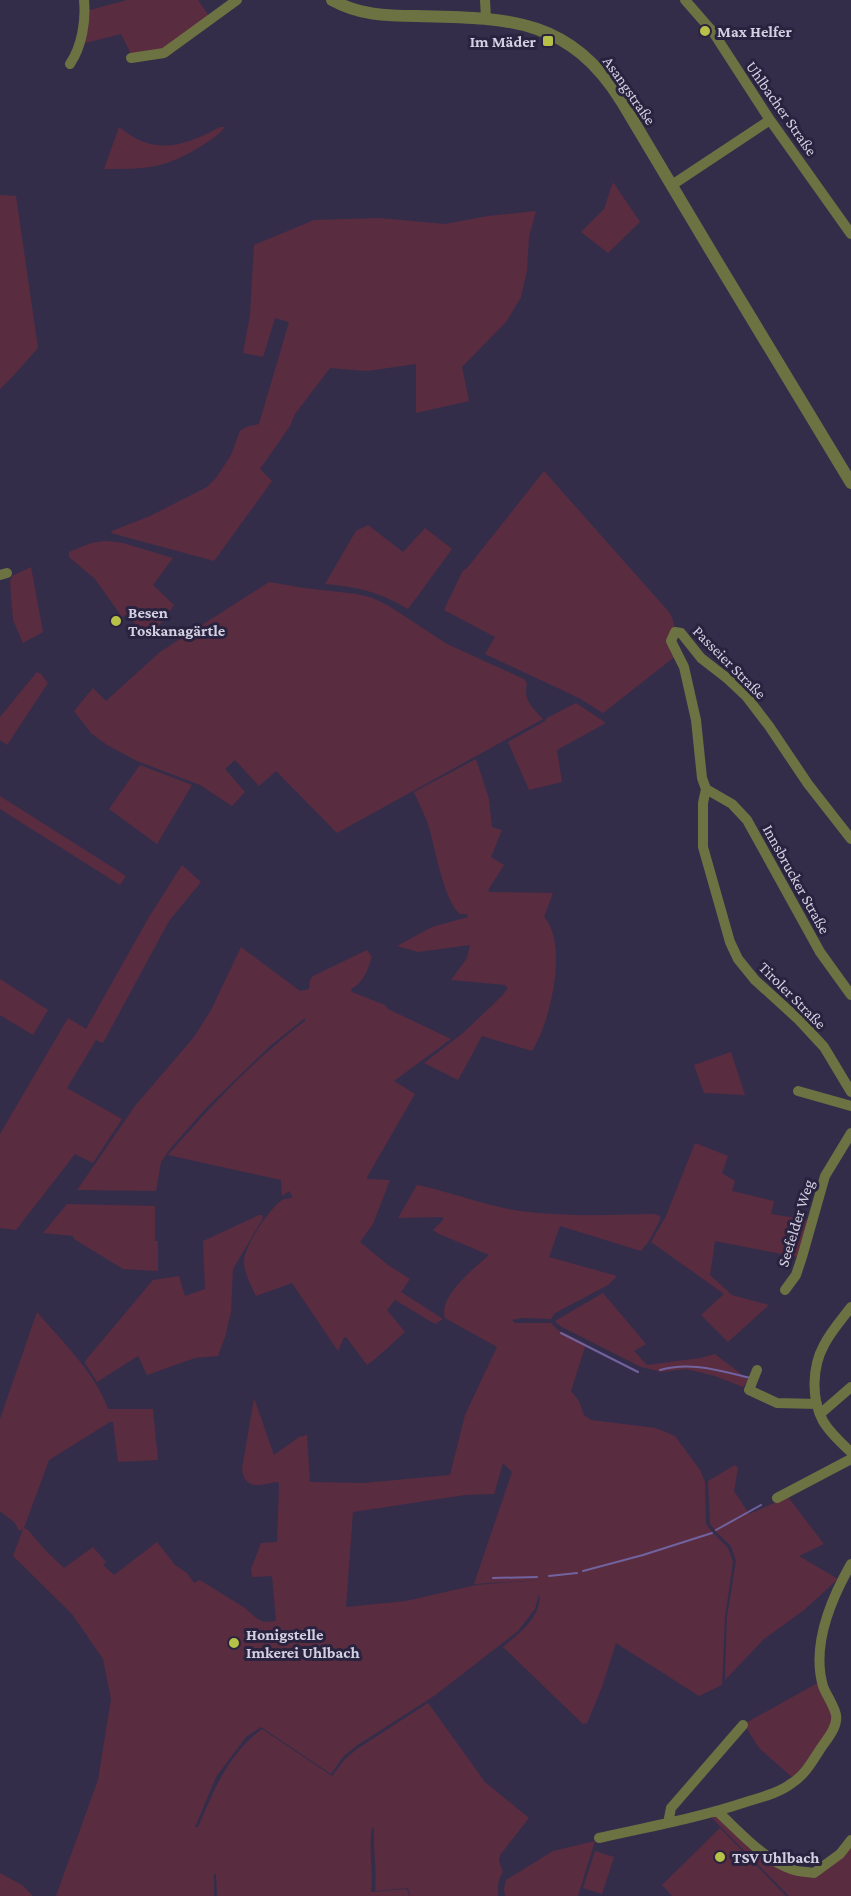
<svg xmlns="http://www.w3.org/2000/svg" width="851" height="1896" viewBox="0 0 851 1896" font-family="'Crimson Pro',serif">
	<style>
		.green { fill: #5a2c40; fill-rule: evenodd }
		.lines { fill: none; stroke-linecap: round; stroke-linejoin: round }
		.stream { stroke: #71639f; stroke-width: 2 }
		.minor { stroke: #6d7242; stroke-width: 10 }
		.tertiary { stroke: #6d7242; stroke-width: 12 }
		.poi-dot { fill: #b7c148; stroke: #2a233f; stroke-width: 2 }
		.labels { text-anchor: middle; stroke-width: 6; stroke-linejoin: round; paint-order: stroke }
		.poi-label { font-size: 16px; font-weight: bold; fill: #d3d0e2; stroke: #2a233f; text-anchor: start }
		.street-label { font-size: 16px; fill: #d3d0e2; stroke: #2a233f }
	</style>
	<rect width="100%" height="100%" fill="#342d4a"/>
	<!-- green -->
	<path class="green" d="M 127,0 L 198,0 L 209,16 L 164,51 L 132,56 L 121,34 L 81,44 L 86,11 Z
		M 119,127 C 154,156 183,147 220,127 L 225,127 C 219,135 210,140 203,145 C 164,169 147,169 104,169 Z
		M 613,182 L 640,222 L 608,253 L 581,232 L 604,209 Z
		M 0,195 L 16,196 L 38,348 L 14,375 L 0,389 Z
		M 536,211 L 529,237 L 527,270 L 521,297 L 506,322 L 462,367 L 469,401 L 416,413 L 416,364 L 367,371 L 330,368 L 295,414 L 290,426 L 260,469 L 272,481 L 214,561 L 111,533 L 112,531 L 150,516 L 207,487 L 216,478 L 231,455 L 240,431 L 246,427 L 259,424 L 289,322 L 275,318 L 263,357 L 243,353 L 250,315 L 254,245 L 314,220 L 379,218 L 445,224 L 488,216 Z
		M 544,471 L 669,612 C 677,624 675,641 677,655 L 603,713 L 579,698 L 485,654 L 495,637 L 444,610 L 462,572 L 468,567 Z
		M 368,525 L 403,552 L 425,528 L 452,549 L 408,609 C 380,592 358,587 325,584 L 356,531 Z
		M 106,541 L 123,543 L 173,558 L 153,585 L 174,605 L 161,623 L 146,639 L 128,614 L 122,617 L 95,579 L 69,557 L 69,552 L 91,543 Z
		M 31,567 L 43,632 L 23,643 L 13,620 L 10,582 L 12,576 Z
		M 269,582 L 304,588 L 357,594 L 373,598 L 389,606 L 447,644 L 524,679 L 527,683 C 523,701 532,707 543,719 L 337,833 L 276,771 L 259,786 L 235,760 L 225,769 L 245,792 L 232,806 L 200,785 L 137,761 L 107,745 L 91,733 L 74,711 L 93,688 L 106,701 L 160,652 Z
		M 37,672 L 41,674 L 48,683 L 7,745 L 0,740 L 0,717 Z
		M 576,703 L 606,723 L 557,750 L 562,782 L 529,790 L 508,742 L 545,721 L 547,718 Z
		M 476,759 L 489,799 L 492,827 L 502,830 L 491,857 L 504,865 L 488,890 L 490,892 L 553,893 L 544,917 C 569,944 550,1023 532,1051 L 482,1036 L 458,1080 L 424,1063 L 463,1033 L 503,995 L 508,988 L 505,985 L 451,980 L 467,958 L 470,945 L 418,952 L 397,946 L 432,927 L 468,917 L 467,914 L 460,914 C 444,901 435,848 429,827 C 425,815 419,804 414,792 Z
		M 140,765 L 192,785 L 157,844 L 109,809 Z
		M 0,796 L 126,876 L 120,885 L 0,809 Z
		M 182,865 L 201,882 L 169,921 L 103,1043 L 96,1040 L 67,1088 L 122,1119 L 93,1163 L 75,1154 L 16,1230 L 0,1228 L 0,1134 L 68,1018 L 86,1029 L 149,917 Z
		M 241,947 L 300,991 L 309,989 L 310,980 L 313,976 L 367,950 L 372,957 C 367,971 364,982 351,989 L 352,992 L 385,1005 L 388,1009 L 451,1039 L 394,1081 L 415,1094 L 367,1177 L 367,1179 L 390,1180 L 373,1224 L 360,1242 L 388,1265 L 410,1279 L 401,1292 L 443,1319 L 435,1324 L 395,1300 L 387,1310 L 405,1332 C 392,1343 381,1355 367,1365 L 347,1338 L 344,1337 L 338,1351 L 292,1283 L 256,1296 C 252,1288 243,1270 244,1261 C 244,1247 271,1205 284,1199 C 285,1199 292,1198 293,1198 L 289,1191 L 282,1196 L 281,1180 L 168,1155 C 210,1107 253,1060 305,1021 L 305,1018 L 270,1046 L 206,1108 L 170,1149 L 161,1162 L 156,1191 L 77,1190 L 135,1106 L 194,1037 L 211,1010 Z
		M 0,979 L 48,1010 L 33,1035 L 0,1015 Z
		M 731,1052 L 745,1095 L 704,1093 L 694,1065 Z
		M 695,1143 L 728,1156 L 722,1173 L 735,1181 L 732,1191 L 774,1201 L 771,1214 L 809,1220 L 797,1257 L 715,1241 L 710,1275 L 732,1295 L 769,1305 L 728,1342 L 701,1315 L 724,1294 L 651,1242 L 666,1216 Z
		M 417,1185 C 452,1192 485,1206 520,1211 C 564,1217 610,1215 654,1214 L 660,1216 L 660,1220 L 649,1241 L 641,1251 L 560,1226 L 549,1257 L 617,1276 L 608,1285 L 555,1313 L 551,1319 L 522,1318 L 512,1320 L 515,1323 L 551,1323 L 558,1330 L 586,1344 L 571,1391 L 579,1401 L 584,1415 L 591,1420 L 656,1428 L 675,1436 L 700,1470 L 705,1482 L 706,1524 L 712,1532 L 728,1548 L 733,1562 L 725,1617 L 722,1685 L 699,1696 L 616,1643 L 602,1687 L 587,1723 L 583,1724 L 503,1647 C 518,1634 543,1616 539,1594 L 535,1609 L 518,1631 L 434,1696 L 356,1746 L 343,1757 L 331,1774 L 261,1727 L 246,1737 L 216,1777 L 195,1827 L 198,1827 C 214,1790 228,1754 262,1729 L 332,1776 L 345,1759 L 357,1749 L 428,1703 L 485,1782 L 529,1818 L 500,1855 L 499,1861 L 503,1872 C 498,1880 497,1887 498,1896 L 410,1896 L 408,1888 L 375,1891 C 377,1870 373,1850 374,1829 L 372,1828 C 368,1850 374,1871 371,1892 L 407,1889 L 409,1896 L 217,1896 L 216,1874 L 214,1874 L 214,1896 L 56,1896 L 98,1780 L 111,1699 L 103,1659 L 72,1614 L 13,1556 L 23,1529 L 19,1531 L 15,1523 L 0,1511 L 0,1419 L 37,1312 C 62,1342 95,1372 108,1409 L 153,1409 L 158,1460 L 118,1462 L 113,1422 L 110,1422 L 49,1460 L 24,1528 L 28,1530 L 46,1551 L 64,1568 L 93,1547 L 106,1562 L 103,1565 L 114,1575 L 157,1542 L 175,1565 L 187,1573 L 194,1583 L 200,1580 L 245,1608 L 256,1618 L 264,1622 L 276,1621 L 272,1576 L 252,1577 L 251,1569 L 261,1543 L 277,1542 L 279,1485 L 278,1482 C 261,1484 245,1492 242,1469 L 254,1398 L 274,1455 L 299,1437 L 307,1435 L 310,1482 L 364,1483 L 450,1475 L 465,1415 L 497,1347 L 445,1318 C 438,1296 475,1268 489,1255 L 439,1234 L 433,1230 L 444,1219 L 442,1217 L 398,1218 ZM 503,1463 L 512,1472 L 474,1584 L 539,1580 L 476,1585 L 406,1601 L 346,1607 L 353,1512 L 465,1495 L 494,1494 Z
		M 67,1204 L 155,1206 L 155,1241 L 158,1241 L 158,1271 L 123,1269 L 74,1239 L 73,1236 L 43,1233 Z
		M 259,1215 L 262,1215 L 263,1218 L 233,1269 L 231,1312 L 225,1337 L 218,1356 L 195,1358 L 147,1375 L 138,1356 L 97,1382 L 85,1363 L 85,1361 L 153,1280 L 179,1276 L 185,1296 L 205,1289 L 203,1241 Z
		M 603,1293 L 646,1344 L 634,1351 L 647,1365 L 700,1358 L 715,1354 L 749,1380 L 743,1387 L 715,1376 L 686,1369 L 662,1372 L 641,1367 L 560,1326 L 555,1321 Z
		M 735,1465 L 738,1468 L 734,1491 L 749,1514 L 788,1497 L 824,1544 L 799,1556 L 838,1579 L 804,1610 L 764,1639 L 725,1680 L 727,1617 L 736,1561 L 731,1546 L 715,1531 L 710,1523 L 708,1481 Z
		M 821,1681 L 833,1716 L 831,1730 L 793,1778 L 759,1748 L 744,1724 Z
		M 718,1815 L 754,1848 L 815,1877 L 851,1845 L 851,1896 L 789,1896 L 711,1817 Z
		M 720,1828 L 786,1896 L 672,1896 L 662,1885 Z
		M 595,1841 L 578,1896 L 505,1896 L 504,1889 L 506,1880 L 553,1851 Z
		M 595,1851 L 614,1857 L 602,1894 L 583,1888 Z
		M 0,1873 L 22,1885 L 33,1896 L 0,1896 Z"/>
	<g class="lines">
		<!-- stream -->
		<path class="stream" d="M 561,1333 L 638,1372
			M 660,1370 C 690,1361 721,1371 751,1378
			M 716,1530 L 761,1505
			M 583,1571 L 643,1555 L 712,1533
			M 549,1576 L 577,1573
			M 493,1578 L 537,1577"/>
		<!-- minor -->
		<path class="minor" d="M 485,0 L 486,18
			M 685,0 L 713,32 L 770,120 L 851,234
			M 131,58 L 164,53 L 237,0
			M 70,64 C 82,46 86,21 84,0
			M 672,185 L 770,120
			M 0,575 L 7,573
			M 706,789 L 732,804 L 747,820 L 820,952 L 851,995
			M 851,839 L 808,784 L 769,726 L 746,696 L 728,679 L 701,658 L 681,633 L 675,632 L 671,641 L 684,667 L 696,720 L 702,778 L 706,789 L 703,803 L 703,847 L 730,942 L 738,959 L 755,980 L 799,1020 L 824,1047 L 851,1092
			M 798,1091 L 851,1106
			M 785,1290 L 796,1275 L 802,1257 L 825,1176 L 851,1133
			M 851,1307 C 842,1319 831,1331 824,1345 C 812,1367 811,1399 823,1421 C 830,1433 841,1443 851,1452
			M 757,1370 L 749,1390 L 777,1403 L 817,1404
			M 820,1414 L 851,1387
			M 777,1498 L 851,1459
			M 717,1811 C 738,1830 764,1860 791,1869 C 798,1872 807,1872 814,1873 L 840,1854 L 851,1840
			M 668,1823 L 671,1808 L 743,1725
			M 599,1838 C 648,1827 698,1818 746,1802 C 762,1797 779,1793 792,1783 C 805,1775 813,1760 821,1748 C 827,1739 838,1727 836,1715 C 834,1705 826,1695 823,1686 C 811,1645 831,1599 851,1564"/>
		<!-- tertiary -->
		<path class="tertiary" d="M 332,0 C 359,15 386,16 417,16 C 508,18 569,17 622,102 L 715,258 L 851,483"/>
	</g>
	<!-- markers -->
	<g class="poi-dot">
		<circle cx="705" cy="31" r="6"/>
		<rect x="542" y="35" width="12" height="12" rx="3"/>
		<circle cx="116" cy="621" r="6"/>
		<circle cx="234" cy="1643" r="6"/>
		<circle cx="720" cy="1857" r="6"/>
	</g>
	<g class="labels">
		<!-- poi labels -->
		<g class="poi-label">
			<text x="717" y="37">Max Helfer</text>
			<text x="536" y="47" text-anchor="end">Im Mäder</text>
			<text x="128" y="618">Besen<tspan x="128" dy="18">Toskanagärtle</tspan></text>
			<text x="246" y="1640">Honigstelle<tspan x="246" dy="18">Imkerei Uhlbach</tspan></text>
			<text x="732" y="1863">TSV Uhlbach</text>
		</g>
		<!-- street labels -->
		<g class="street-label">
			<text transform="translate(630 90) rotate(55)" y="6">Asangstraße</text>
			<text transform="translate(782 108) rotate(55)" y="6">Uhlbacher Straße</text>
			<text transform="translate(730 662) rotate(45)" y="6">Passeier Straße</text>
			<text transform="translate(797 879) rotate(61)" y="6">Innsbrucker Straße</text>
			<text transform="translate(793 995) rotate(45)" y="6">Tiroler Straße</text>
			<text transform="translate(795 1223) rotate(-73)" y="6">Seefelder Weg</text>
		</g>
	</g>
</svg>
